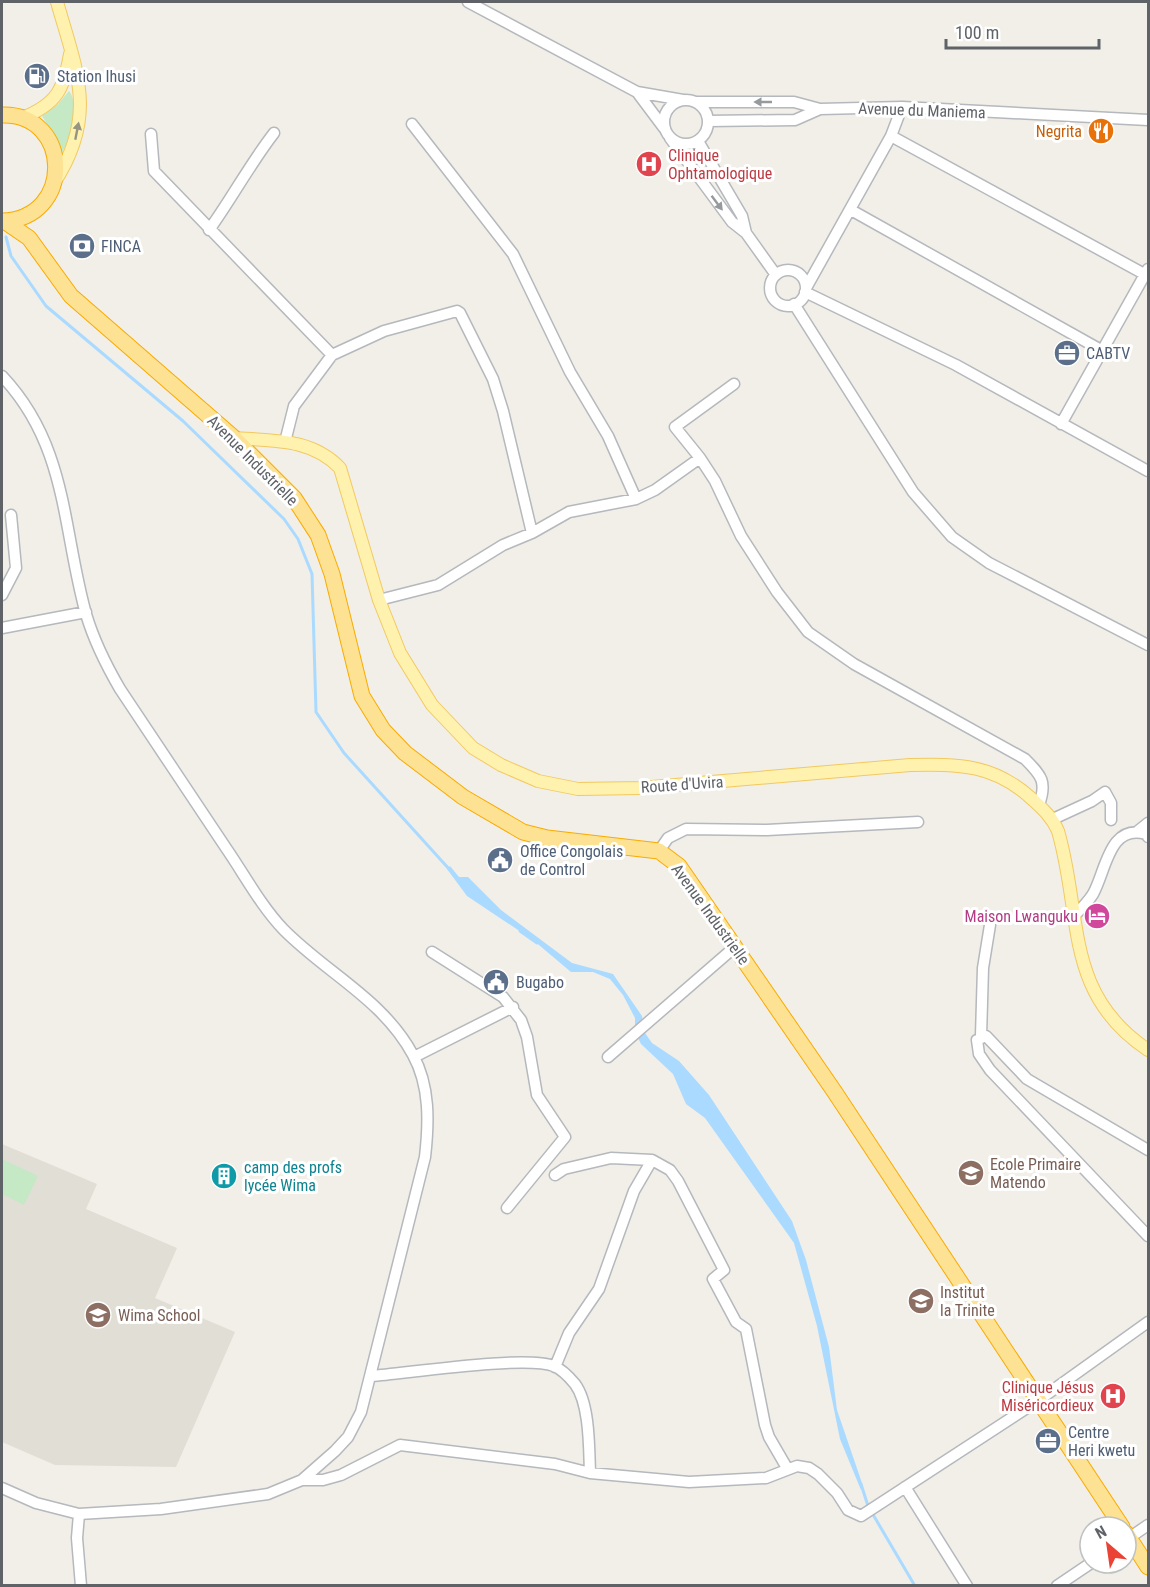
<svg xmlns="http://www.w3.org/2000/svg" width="1150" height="1587" viewBox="0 0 1150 1587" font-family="'Roboto Condensed',sans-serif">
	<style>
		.education { fill: #e1ded6 }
		.green { fill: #c5e8c5 }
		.water { fill: #aadaff }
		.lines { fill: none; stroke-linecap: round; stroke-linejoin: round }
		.stream { stroke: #aadaff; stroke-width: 3 }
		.minor-casing { stroke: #b5b8bc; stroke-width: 13 }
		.major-casing { stroke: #f2c960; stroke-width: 14 }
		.highway-casing { stroke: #f9ab00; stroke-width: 17 }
		.minor { stroke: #fff; stroke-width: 10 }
		.major { stroke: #fff2af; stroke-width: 12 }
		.highway { stroke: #fde293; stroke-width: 15 }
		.oneway { fill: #979a9d }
		.oneway2 { fill: #979581 }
		.labels { text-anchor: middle; stroke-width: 6; stroke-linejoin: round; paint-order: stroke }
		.service-label { font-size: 16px; fill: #4e5e75; stroke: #fff; text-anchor: start }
		.street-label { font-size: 16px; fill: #5f6368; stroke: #fff }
		.food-label { font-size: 16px; fill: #c56008; stroke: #fff; text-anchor: end }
		.health-label { font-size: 16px; fill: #be3a42; stroke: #fff; text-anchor: start }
		.hotel-label { font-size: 16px; fill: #b23c85; stroke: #fff; text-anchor: end }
		.education-label { font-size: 16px; fill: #785e54; stroke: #fff; text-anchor: start }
		.culture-label { font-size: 16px; fill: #0d838f; stroke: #fff; text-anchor: start }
	</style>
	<rect width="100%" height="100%" fill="#f1efe8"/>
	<!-- education -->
	<path class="education" d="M 2,1144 L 97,1184 L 86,1209 L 177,1248 L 155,1298 L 235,1332 L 176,1467 L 55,1465 L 2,1442 Z"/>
	<!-- green -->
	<path class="green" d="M 69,91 C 80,103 70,143 60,155 L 56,138 L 42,116 L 58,104 Z
		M 2,1159 L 38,1176 L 24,1205 L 2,1194 Z"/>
	<!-- water -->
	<path class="water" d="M 450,866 L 459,877 L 468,877 L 501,910 L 572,963 L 613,974 L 642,1016 L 645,1033 L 652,1043 L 679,1061 L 709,1095 L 792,1221 L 806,1260 L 829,1347 L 837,1410 L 863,1486 L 861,1490 L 840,1439 L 817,1326 L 794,1243 L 705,1118 L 686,1104 L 673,1074 L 641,1044 L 635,1032 L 635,1018 L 623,995 L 610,979 L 593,972 L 571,972 L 533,940 L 467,896 L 447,869 Z"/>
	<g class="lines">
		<!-- stream -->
		<path class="stream" d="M 6,237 L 11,256 L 46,306 L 183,421 L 284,519 L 298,539 L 312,574 L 316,712 L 344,753 L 450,870
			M 520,931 L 537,943
			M 861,1484 L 868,1506 L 915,1586"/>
		<defs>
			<path id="minor" d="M 468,2 L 637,92 L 683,100
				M 637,92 L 664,128
				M664 122a22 22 0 1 1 44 0a22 22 0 1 1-44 0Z
				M 696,102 L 794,102 L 820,109 L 902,107 L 1148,120
				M 708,121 L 795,120 L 820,109
				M 412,124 L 513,254 L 570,372 L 608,436 L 636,499
				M 151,134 L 154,171 L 332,355
				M 891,136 L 1148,276
				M 670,138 L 732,222 L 746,233 L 776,275
				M 698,141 L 742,216 L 746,233
				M 851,210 L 1101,350
				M 209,230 C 232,198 250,164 274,133
				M770 288a18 18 0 1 1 36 0a18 18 0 1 1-36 0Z
				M 806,288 L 891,136 L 902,107
				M 805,292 L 956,365 L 1148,471
				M 794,304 L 913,492 L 952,537 L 989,563 L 1148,645
				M 2,376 C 68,446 62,528 86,614 C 94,641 106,665 120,689 C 155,742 191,795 226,848 C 244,874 261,906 283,929 C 326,973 383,999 413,1055 C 430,1086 429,1122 425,1157 L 361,1412 L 348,1437 L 335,1451 L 302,1480 L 268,1494 L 161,1509 L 79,1514 L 36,1503 L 2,1488
				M 1061,424 L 1148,269
				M 285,442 L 294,406 L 332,355 L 384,331 L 457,311 L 460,313 L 493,379 L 503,411 L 532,533
				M 700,458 L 675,427 L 734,384
				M 2,595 L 16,568 L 11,515
				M 379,600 L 438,585 L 503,545 L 532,533 L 569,512 L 636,499 L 655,490 L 700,458 L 715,481 L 741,536 L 777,592 L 808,632 L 854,664 L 1025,759 C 1042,776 1047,782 1039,805
				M 2,628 L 86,612
				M 1053,819 L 1092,801 L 1105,792 L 1111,803 L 1111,820
				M 1138,831 L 1148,823
				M 659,851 L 668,838 L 686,829 L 767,830 L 918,822
				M 1075,915 C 1081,909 1088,902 1093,894 C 1106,871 1109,823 1146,834 L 1148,837
				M 432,952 L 503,997 L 521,1020 L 527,1037 L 537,1095 L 565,1137 L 507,1208
				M 981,1036 L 983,968 L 990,925
				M 414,1057 L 513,1007
				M 608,1057 L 736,946
				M 1148,1150 L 1027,1079 L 986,1036 L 977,1040 L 979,1054 L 990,1070 L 1148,1236
				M 555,1175 L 564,1169 L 611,1158 L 652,1160 L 670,1170 L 678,1181 L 724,1270 L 713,1279 L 736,1322 L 746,1329 L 765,1425 L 769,1437 L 787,1468
				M 555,1367 L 569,1333 L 599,1289 L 634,1191 L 652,1160
				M 372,1376 C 409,1373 525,1355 554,1366 C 561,1369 570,1378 575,1384 C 590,1404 589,1449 590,1473
				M 302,1480 L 323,1480 L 341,1475 L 400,1445 L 555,1464 L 590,1473 L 689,1482 L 766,1478 L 797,1466 L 809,1468 L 818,1474 L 837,1493 L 848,1510 L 861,1516 L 1039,1400 L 1148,1322
				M 905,1487 L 967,1586
				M 79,1514 L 77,1538 L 81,1586
				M 1126,1540 L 1148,1525
				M 1057,1586 L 1091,1563"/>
			<path id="major" d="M 22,118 C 57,104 64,89 70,54
				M 54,183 C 98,116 77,72 57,2
				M 234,438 C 273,441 311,438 340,468 L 379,600 L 400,653 L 432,705 L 473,748 L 501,765 L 538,781 L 578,789 L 640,788 L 910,765 C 959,764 994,764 1032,799 C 1043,809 1052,817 1058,831 C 1083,917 1063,993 1148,1050"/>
			<path id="highway" d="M 2,115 C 72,113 75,219 2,221
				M 4,221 L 29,238 L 71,296 L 234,438 L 294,498 L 318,535 L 332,574 L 362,696 L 383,730 L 405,753 L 463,797 L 523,832 L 547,838 L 659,851 L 679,866 L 834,1091 L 1122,1527
				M 1126,1533 L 1148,1567"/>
		</defs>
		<!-- minor casing -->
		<use href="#minor" class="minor-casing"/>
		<!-- major casing -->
		<use href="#major" class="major-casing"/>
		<!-- highway casing -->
		<use href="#highway" class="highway-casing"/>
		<!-- minor -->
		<use href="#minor" class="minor"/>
		<!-- major -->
		<use href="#major" class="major"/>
		<!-- highway -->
		<use href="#highway" class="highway"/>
	</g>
	<!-- one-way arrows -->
	<defs><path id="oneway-solid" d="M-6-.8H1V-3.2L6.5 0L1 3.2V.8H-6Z" transform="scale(1.5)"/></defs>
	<g class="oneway">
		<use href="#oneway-solid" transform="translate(763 102) rotate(180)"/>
		<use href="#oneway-solid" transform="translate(717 203) rotate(53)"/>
	</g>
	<use class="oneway2" href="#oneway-solid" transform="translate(77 131) rotate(-79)"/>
	<!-- icons -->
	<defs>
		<symbol id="fuel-disc" viewBox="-11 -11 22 22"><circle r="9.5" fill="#5c6f8a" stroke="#fff"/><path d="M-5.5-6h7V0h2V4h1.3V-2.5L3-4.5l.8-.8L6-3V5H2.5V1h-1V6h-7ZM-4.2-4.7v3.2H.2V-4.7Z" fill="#fff"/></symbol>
		<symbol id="restaurant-disc" viewBox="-11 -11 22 22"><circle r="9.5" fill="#e8710a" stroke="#fff"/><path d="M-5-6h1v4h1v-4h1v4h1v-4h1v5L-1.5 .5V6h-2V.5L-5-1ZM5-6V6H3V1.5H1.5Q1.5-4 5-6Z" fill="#fff"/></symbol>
		<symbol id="hospital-disc" viewBox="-11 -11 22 22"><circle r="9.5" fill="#e0444e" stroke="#fff"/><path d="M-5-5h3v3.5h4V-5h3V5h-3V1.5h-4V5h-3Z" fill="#fff"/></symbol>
		<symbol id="bank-disc" viewBox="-11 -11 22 22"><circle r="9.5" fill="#5c6f8a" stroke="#fff"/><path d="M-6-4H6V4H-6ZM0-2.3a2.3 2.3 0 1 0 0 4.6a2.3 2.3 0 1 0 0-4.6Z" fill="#fff"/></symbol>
		<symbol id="office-disc" viewBox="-11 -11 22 22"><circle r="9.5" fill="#5c6f8a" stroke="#fff"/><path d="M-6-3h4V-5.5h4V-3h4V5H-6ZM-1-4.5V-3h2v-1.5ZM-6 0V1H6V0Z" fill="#fff"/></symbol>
		<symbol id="civic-disc" viewBox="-11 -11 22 22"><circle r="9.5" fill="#5c6f8a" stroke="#fff"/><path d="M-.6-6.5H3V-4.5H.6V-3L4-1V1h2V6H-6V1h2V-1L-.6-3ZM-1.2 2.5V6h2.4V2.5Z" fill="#fff"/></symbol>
		<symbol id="hotel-disc" viewBox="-11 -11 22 22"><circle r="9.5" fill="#d1479c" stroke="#fff"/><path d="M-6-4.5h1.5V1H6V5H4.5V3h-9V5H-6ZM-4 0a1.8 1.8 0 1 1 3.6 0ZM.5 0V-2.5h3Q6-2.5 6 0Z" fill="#fff"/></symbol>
		<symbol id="school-disc" viewBox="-11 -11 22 22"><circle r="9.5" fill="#8d6e63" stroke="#fff"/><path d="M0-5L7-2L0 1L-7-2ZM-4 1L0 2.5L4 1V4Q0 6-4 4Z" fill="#fff"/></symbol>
		<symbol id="building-disc" viewBox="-11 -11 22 22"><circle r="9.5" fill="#0f9aa8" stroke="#fff"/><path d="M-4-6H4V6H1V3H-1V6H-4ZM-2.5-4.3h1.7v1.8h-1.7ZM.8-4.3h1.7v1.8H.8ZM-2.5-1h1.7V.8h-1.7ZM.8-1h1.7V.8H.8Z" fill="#fff"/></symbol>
	</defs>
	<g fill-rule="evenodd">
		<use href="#fuel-disc" x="22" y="61" width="30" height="30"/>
		<use href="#restaurant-disc" x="1086" y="116" width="30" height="30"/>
		<use href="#hospital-disc" x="634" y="149" width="30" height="30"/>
		<use href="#bank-disc" x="67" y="231" width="30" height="30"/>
		<use href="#office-disc" x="1052" y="338" width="30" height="30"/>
		<use href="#civic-disc" x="485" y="845" width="30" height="30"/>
		<use href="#hotel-disc" x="1082" y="901" width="30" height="30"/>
		<use href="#civic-disc" x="481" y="967" width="30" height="30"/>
		<use href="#school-disc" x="956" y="1158" width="30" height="30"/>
		<use href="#building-disc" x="209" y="1161" width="30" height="30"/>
		<use href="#school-disc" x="906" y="1286" width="30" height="30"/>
		<use href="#school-disc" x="83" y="1300" width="30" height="30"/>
		<use href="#hospital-disc" x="1098" y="1381" width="30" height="30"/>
		<use href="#office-disc" x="1033" y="1426" width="30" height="30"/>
	</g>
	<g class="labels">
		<!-- service labels -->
		<g class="service-label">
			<text x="57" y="82">Station Ihusi</text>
			<text x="101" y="252">FINCA</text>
			<text x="1086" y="359">CABTV</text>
			<text x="520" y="857">Office Congolais<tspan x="520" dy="18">de Control</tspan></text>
			<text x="516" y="988">Bugabo</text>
			<text x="1068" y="1438">Centre<tspan x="1068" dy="18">Heri kwetu</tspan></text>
		</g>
		<!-- street labels -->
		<g class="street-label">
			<text transform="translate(922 110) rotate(2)" y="6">Avenue du Maniema</text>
			<text transform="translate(253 460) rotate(45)" y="6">Avenue Industrielle</text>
			<text transform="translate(682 784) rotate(-4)" y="6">Route d'Uvira</text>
			<text transform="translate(711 914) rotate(54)" y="6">Avenue Industrielle</text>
		</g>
		<!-- food labels -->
		<g class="food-label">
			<text x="1082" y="137">Negrita</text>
		</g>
		<!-- health labels -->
		<g class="health-label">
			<text x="668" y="161">Clinique<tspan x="668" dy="18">Ophtamologique</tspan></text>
			<text x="1094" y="1393" text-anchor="end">Clinique Jésus<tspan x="1094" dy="18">Miséricordieux</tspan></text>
		</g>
		<!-- hotel labels -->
		<g class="hotel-label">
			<text x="1078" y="922">Maison Lwanguku</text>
		</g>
		<!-- education labels -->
		<g class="education-label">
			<text x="990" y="1170">Ecole Primaire<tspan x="990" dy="18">Matendo</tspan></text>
			<text x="940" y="1298">Institut<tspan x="940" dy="18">la Trinite</tspan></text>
			<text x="118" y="1321">Wima School</text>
		</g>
		<!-- culture labels -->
		<g class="culture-label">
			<text x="244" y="1173">camp des profs<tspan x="244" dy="18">lycée Wima</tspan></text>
		</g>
	</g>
	<!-- border -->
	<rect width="1150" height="1587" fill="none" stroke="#5f6368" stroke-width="6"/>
	<!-- north arrow -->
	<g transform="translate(1108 1545) rotate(331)"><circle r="28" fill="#ffffff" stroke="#bfc1c3" stroke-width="1.5"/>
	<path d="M0-4.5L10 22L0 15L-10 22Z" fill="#ea4335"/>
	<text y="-9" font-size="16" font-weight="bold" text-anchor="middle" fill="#5f6368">N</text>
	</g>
	<!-- scale -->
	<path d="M946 39v9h153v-9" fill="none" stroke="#5f6368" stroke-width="3"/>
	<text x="955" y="39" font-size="18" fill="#5f6368" stroke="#ffffff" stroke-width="4.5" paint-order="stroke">100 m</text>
</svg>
